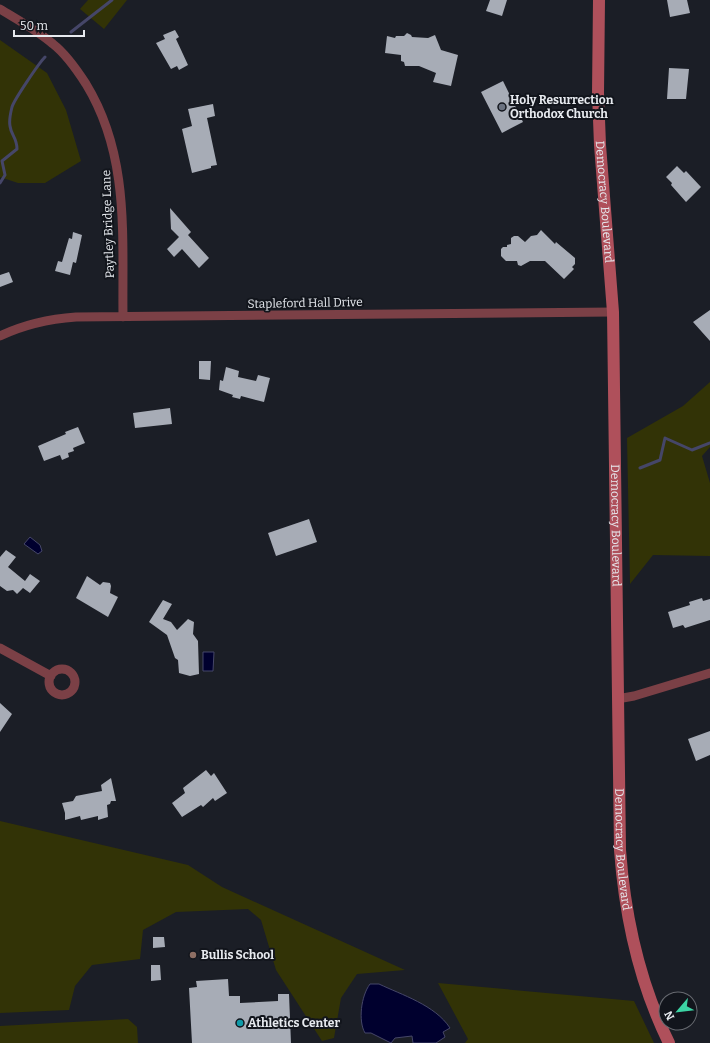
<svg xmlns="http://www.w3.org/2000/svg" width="710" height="1043" viewBox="0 0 710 1043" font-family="Bitter,serif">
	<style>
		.green { fill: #323306 }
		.water { fill: #00002e; stroke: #454668 }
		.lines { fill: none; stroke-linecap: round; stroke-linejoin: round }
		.stream { stroke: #454668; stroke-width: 3 }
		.building { fill: #a7acb6 }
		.street { stroke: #7b4046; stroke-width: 9 }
		.secondary { stroke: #af505b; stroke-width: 12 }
		.worship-dot { fill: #6b7280; stroke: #12151c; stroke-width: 1.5 }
		.education-dot { fill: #8d6e63; stroke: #12151c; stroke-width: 1.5 }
		.culture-dot { fill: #0f9aa8; stroke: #12151c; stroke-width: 1.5 }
		.labels { text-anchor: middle; stroke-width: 4; stroke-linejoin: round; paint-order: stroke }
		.poi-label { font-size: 12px; font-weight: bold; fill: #e7eaef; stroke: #12151c; text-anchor: start }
		.street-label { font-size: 12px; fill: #e7eaef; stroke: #12151c }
	</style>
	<rect width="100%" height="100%" fill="#1b1e26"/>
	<!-- green -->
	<path class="green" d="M 88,0 L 127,0 L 104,29 L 80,9 Z
		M 0,40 L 47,73 L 66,110 L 81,161 L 45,183 L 18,183 L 0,177 Z
		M 710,382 L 710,447 L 702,456 L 710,483 L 710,556 L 653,555 L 630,584 L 627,438 L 683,406 Z
		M 0,821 L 188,865 L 222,887 L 405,970 L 357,974 L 341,998 L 334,1038 L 322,1041 L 276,970 L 261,920 L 248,909 L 176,912 L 143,930 L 140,959 L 92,965 L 75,986 L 69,1010 L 0,1013 Z
		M 438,983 L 634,1001 L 654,1043 L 465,1043 L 468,1039 Z
		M 128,1019 L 137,1027 L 138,1043 L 0,1043 L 0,1026 Z"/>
	<!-- water -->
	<path class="water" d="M 30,537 L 40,545 L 42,551 L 38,554 L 24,544 Z
		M 203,652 L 214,652 L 213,671 L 203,671 Z
		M 370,984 L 379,984 C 402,995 435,1005 450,1028 L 443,1032 L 445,1037 L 436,1043 L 413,1043 L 412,1036 L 395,1038 L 391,1043 L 371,1033 L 365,1033 C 358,1021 361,996 370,984 Z"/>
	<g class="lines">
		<!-- stream -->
		<path class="stream" d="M 71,32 L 112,0
			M 0,183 L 5,175 L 2,161 L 17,149 C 17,138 11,135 10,126 C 9,121 11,111 12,107 C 14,100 39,63 45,57
			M 640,468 L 660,460 L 665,438 L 692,450 L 710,443"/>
	</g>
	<!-- building -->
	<path class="building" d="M 490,0 L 507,0 L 502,16 L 486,11 Z
		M 667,0 L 687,0 L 690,13 L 670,17 Z
		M 175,30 L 179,37 L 176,39 L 188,65 L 179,70 L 177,66 L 171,69 L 156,43 L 165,39 L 163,35 Z
		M 407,33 L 411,35 L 412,37 L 428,38 L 435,35 L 441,50 L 458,55 L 451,86 L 433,82 L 436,73 L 419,66 L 405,66 L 404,62 L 401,61 L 401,55 L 385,53 L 387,36 L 395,38 L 396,36 L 404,36 Z
		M 669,68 L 689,69 L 686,99 L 667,99 Z
		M 503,81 L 523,122 L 502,133 L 481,92 Z
		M 213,104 L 215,116 L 207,118 L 217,165 L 211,166 L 211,168 L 192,173 L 182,129 L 192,126 L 188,109 Z
		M 677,166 L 684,173 L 686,171 L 701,187 L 686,202 L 671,185 L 672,183 L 666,177 Z
		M 170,208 L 191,232 L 188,235 L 209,258 L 199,268 L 182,249 L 174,257 L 167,249 L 179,237 L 171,229 Z
		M 541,230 L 555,244 L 556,242 L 575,258 L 575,264 L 572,267 L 574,269 L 564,279 L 545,261 L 530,261 L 521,266 L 518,265 L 517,261 L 506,261 L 501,256 L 501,249 L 503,247 L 507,247 L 507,245 L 511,244 L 511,238 L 514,236 L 518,236 L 525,242 L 531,236 L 537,235 Z
		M 73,232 L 82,235 L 76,263 L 73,262 L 70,275 L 55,271 L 58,261 L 62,262 L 69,238 L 72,239 Z
		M 9,272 L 13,282 L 0,287 L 0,275 Z
		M 710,310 L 710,341 L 693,322 Z
		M 199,361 L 211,361 L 210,380 L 199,379 Z
		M 226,367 L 239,371 L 238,377 L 256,381 L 258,375 L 270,378 L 264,402 L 241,396 L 240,399 L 232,397 L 233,395 L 219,390 L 220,380 L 223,381 Z
		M 170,408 L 172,424 L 135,428 L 133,413 Z
		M 78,427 L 85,443 L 73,448 L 74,451 L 68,453 L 69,457 L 62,460 L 60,455 L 44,461 L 38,446 L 66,434 L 65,432 Z
		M 309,519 L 317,542 L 276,556 L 268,533 Z
		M 6,550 L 16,557 L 8,567 L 25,581 L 30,574 L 40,581 L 30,593 L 23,588 L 17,594 L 13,590 L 7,591 L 0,586 L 0,557 Z
		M 87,576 L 100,585 L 103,582 L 110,583 L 111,586 L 110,593 L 118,597 L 108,617 L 76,598 Z
		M 702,598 L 703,601 L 710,599 L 710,620 L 685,628 L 683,625 L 673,628 L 668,612 L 690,605 L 689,602 Z
		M 163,600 L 172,604 L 163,619 L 171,622 L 177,630 L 188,619 L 194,622 L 193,634 L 198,641 L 199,674 L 190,676 L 179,673 L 178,660 L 175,658 L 167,635 L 149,622 Z
		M 0,703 L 12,714 L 0,732 Z
		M 710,731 L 710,755 L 696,761 L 688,739 Z
		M 206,770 L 211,776 L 214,773 L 227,793 L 215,801 L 213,798 L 203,807 L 201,805 L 182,817 L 172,803 L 185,793 L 183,788 Z
		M 111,778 L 116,801 L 111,801 L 110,804 L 107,805 L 108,817 L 98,820 L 98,816 L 81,820 L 80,816 L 65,820 L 65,813 L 62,803 L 73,801 L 76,796 L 102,791 L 101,785 Z
		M 153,937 L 164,937 L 165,947 L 153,948 Z
		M 151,965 L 160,965 L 161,980 L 151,981 Z
		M 228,979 L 229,996 L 240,996 L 240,1003 L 278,1001 L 278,994 L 289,994 L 291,1043 L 192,1043 L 189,988 L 197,987 L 196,981 Z"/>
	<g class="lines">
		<!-- street -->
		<path class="street" d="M 0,9 C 18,20 37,30 53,44 C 66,54 77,70 86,84 C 130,156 122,236 123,317
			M 0,336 C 25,324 49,319 76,317 L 613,312
			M 0,648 L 51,676
			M49 682a13 13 0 1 1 26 0a13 13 0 1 1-26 0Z
			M 617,699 L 634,696 L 710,673"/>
		<!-- secondary -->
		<path class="secondary" id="s1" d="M 599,0 L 598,93 L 600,145 L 613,312 L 620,850 C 625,918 639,982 669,1043"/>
	</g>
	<!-- markers -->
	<circle class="worship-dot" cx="502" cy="107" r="4"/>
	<circle class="education-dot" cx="193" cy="955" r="4"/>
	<circle class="culture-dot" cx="240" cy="1023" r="4"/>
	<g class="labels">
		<!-- poi labels -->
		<g class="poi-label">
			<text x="510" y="104">Holy Resurrection<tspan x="510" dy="14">Orthodox Church</tspan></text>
			<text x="201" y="959">Bullis School</text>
			<text x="248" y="1027">Athletics Center</text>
		</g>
		<!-- street labels -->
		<g class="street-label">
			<text dy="4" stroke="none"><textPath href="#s1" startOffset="202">Democracy Boulevard</textPath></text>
			<text transform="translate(108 224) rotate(-92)" y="4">Paytley Bridge Lane</text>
			<text transform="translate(305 303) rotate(-1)" y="4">Stapleford Hall Drive</text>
			<text dy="4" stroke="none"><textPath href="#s1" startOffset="526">Democracy Boulevard</textPath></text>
			<text dy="4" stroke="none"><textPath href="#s1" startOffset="850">Democracy Boulevard</textPath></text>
		</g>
	</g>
	<!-- north arrow -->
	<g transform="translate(678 1011) rotate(242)"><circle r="19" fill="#12151c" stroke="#676a70"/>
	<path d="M0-3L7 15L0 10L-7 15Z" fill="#3cd4a4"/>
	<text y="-6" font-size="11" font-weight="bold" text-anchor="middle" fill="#e7eaef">N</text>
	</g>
	<!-- scale -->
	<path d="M14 30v6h70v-6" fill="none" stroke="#e7eaef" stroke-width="2"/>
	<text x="20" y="30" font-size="12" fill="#e7eaef" stroke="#12151c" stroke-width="3" paint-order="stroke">50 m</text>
</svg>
